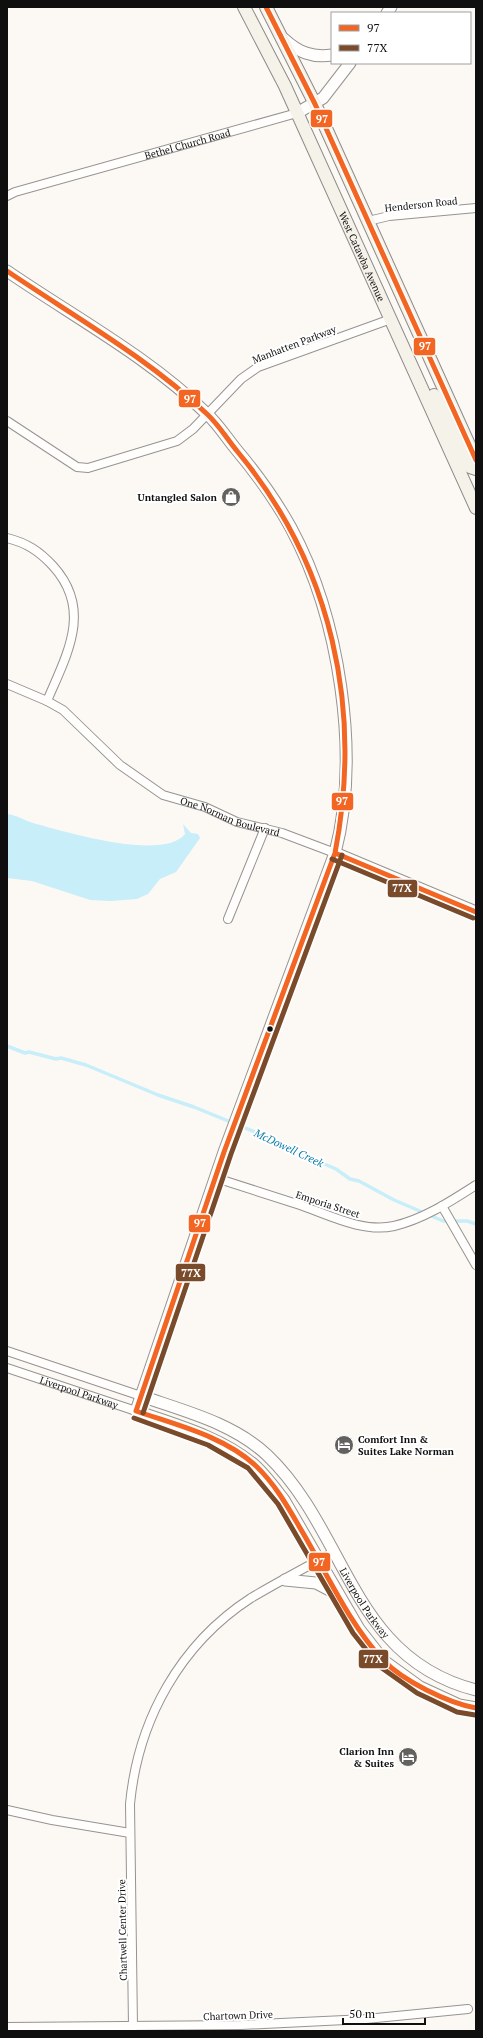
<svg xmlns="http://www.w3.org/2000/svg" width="483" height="2038" viewBox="0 0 483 2038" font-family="'PT Serif',serif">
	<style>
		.water { fill: #c7eef9 }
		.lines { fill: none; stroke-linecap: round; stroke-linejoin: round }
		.stream { stroke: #c7eef9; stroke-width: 3.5 }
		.minor-casing { stroke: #969492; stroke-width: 10 }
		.tertiary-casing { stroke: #969492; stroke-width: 13 }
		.secondary-casing { stroke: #8c8b89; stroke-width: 14 }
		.minor { stroke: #fffefd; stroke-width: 8 }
		.tertiary { stroke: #fffefd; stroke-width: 11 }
		.secondary { stroke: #f5f2ea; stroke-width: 12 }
		.bus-1-casing { stroke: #fff; stroke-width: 8 }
		.bus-2-casing { stroke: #fff; stroke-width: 8 }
		.bus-1 { stroke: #f26522; stroke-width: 5 }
		.bus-2 { stroke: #7a4b2a; stroke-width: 5 }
		.bus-dot { fill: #0f0f0f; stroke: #fff; stroke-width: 1.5 }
		.labels { text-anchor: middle; stroke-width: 4; stroke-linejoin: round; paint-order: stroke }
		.street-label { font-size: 10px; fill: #0f0f0f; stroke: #fff }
		.poi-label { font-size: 10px; font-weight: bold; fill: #0f0f0f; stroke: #fff; text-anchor: end }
		.water-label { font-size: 11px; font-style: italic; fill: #0d7eab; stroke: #fff }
		.line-badge { stroke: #fff; stroke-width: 1.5 }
		.badge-label { font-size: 11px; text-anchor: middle; font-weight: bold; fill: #fff }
	</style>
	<rect width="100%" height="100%" fill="#fcf9f4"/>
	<!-- water -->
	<path class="water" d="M 7,814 C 17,815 23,820 33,823 C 63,831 163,862 185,834 L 183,824 L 191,833 L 198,834 L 200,838 L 176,872 L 160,879 L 148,894 L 137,899 L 111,901 L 90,900 L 32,881 L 7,878 Z"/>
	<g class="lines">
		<!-- stream -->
		<path class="stream" d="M 7,1046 L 25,1053 L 29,1052 L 56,1059 L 61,1058 L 86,1065 L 158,1095 L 194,1107 L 287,1145 L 313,1159 L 336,1169 L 350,1179 L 359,1181 L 394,1200 L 443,1221 L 467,1221 L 476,1224"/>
		<defs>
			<g id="minor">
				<path id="s1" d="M 7,196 L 15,192 L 297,113"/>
				<path d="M 368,221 L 389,216 L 476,208"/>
				<path d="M 7,421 L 77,467 L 88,468 L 177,441 L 193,429 L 241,379 L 258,367 L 391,319"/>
				<path d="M 7,538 C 27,543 39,551 53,566 C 93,610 67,654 47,701"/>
				<path id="s2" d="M 7,684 L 47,701 L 63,710 L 120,765 L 163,795 L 205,807 L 237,822 L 282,833 L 335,853"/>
				<path d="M 228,919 L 265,828"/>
				<path d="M 216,1178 C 244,1187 272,1196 300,1205 C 329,1215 363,1233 394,1226 C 424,1219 451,1201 476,1185"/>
				<path d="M 442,1206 L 476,1265"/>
				<path d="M 7,1351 L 141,1396"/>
				<path id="s3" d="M 7,1368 L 136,1411"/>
				<path d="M 7,1810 L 52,1820 L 130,1833"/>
				<path d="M 7,2027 L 241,2025 L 366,2019 L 468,2009"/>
				<path d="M 133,2027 L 130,1804 C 138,1720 180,1644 251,1598 C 278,1582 306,1567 334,1552"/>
			</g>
			<g id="tertiary">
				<path d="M 387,13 L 391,7"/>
				<path d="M 284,39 C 298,52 312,58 332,55"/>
				<path d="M 297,113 L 323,98 L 350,63"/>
				<path d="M 7,271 C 74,317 149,357 207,414 C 218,424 226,437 235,448 C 256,473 275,499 291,528 C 339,617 361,754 335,853 L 224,1152 L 136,1411 C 176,1425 218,1436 252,1463 C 264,1473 274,1487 284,1500 L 359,1629 L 384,1661 L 420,1687 L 459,1705 L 476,1708"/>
				<path d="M 335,853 L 476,912"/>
				<path id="s4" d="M 141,1396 C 184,1411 233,1423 267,1455 C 348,1532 350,1658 476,1690"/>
				<path d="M 285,1580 L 316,1583 L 337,1594"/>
			</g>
			<g id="secondary">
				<path id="s5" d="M 244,7 L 285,86 L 476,508"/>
				<path d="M 266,7 L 315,104 L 476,460"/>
				<path d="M 434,395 L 466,462 L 470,467 L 476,469"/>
			</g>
		</defs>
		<!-- minor casing -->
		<use href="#minor" class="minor-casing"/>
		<!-- tertiary casing -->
		<use href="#tertiary" class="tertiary-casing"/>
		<!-- secondary casing -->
		<use href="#secondary" class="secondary-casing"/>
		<!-- minor -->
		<use href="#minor" class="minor"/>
		<!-- tertiary -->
		<use href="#tertiary" class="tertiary"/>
		<!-- secondary -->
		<use href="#secondary" class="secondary"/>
		<defs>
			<path id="bus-1" d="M 266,7 L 315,104 L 476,460
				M 7,271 C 75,317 148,358 207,414 C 219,425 227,439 237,451 C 332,565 363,708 335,853 L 224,1152 L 136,1411 C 176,1425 224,1436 256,1466 C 276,1485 289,1509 303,1533 C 327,1574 350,1625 383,1660 C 403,1681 448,1703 476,1708
				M 335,853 L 476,912"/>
			<path id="bus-2" d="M 332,859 L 473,918
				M 143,1413 L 231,1154 L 342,855
				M 134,1418 L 208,1445 L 248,1468 L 278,1504 L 353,1633 L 379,1666 L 417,1693 L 457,1712 L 475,1715"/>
		</defs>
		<!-- bus-1 casing -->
		<use href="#bus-1" class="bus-1-casing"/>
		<!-- bus-2 casing -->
		<use href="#bus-2" class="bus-2-casing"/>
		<!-- bus-1 -->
		<use href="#bus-1" class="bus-1"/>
		<!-- bus-2 -->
		<use href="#bus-2" class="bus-2"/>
	</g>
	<!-- icons -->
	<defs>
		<symbol id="shop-disc" viewBox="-11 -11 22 22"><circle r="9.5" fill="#62615f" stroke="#fff"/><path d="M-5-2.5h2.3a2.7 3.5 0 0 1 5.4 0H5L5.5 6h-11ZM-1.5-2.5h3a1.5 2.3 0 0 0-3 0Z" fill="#fff"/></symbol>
		<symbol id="hotel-disc" viewBox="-11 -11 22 22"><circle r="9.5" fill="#62615f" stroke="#fff"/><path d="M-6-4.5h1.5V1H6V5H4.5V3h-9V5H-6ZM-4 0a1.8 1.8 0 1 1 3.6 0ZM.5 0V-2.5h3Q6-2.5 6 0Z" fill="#fff"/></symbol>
	</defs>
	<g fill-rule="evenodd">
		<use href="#shop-disc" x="220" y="486" width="22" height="22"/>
		<use href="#hotel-disc" x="333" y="1434" width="22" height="22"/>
		<use href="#hotel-disc" x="397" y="1746" width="22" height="22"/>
	</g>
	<!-- markers -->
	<circle class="bus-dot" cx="270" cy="1029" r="3.5"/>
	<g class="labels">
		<!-- street labels -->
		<g class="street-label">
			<text dy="4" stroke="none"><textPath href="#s1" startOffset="188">Bethel Church Road</textPath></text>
			<text transform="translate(421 204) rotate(-6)" y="4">Henderson Road</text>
			<text dy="4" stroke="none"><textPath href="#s5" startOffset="276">West Catawba Avenue</textPath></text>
			<text transform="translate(294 344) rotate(-21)" y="4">Manhatten Parkway</text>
			<text dy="4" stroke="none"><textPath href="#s2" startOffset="264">One Norman Boulevard</textPath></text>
			<text transform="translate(328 1204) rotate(18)" y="4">Emporia Street</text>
			<text dy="4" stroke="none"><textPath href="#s3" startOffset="76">Liverpool Parkway</textPath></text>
			<text dy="4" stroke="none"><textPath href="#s4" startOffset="318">Liverpool Parkway</textPath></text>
			<text transform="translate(122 1930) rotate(-91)" y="4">Chartwell Center Drive</text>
			<text transform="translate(238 2015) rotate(-2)" y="4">Chartown Drive</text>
		</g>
		<!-- poi labels -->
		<g class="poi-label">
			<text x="217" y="501">Untangled Salon</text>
			<text x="358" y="1443" text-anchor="start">Comfort Inn &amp;<tspan x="358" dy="12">Suites Lake Norman</tspan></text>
			<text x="394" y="1755">Clarion Inn<tspan x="394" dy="12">&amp; Suites</tspan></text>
		</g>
		<!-- water labels -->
		<g class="water-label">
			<text transform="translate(289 1148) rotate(25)" y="4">McDowell Creek</text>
		</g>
	</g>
	<g class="line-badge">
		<rect x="310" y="109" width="23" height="19" rx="4" fill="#f26522"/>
		<rect x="413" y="337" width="23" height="19" rx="4" fill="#f26522"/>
		<rect x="178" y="389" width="23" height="19" rx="4" fill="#f26522"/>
		<rect x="331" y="792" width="23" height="19" rx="4" fill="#f26522"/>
		<rect x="387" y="879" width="31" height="19" rx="4" fill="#7a4b2a"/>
		<rect x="188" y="1214" width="23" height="19" rx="4" fill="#f26522"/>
		<rect x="175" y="1263" width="31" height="19" rx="4" fill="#7a4b2a"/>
		<rect x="308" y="1552" width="23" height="20" rx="4" fill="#f26522"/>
		<rect x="358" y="1649" width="31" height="20" rx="4" fill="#7a4b2a"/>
	</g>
	<g class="badge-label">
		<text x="322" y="123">97</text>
		<text x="425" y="350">97</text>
		<text x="190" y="403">97</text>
		<text x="342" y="805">97</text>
		<text x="402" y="892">77X</text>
		<text x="200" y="1227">97</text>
		<text x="191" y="1277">77X</text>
		<text x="319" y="1566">97</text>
		<text x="373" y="1663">77X</text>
	</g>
	<!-- border -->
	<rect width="483" height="2038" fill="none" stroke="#0f0f0f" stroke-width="16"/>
	<!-- legend -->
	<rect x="331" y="12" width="140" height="52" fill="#ffffff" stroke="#9f9f9f"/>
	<rect x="339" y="25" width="20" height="6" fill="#f26522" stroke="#9f9f9f"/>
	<text x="367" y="32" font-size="12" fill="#0f0f0f">97</text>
	<rect x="339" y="45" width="20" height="6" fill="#7a4b2a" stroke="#9f9f9f"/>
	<text x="367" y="52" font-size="12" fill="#0f0f0f">77X</text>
	<!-- scale -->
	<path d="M343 2018v6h82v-6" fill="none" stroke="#0f0f0f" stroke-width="2"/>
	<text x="349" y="2018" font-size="12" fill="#0f0f0f" stroke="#ffffff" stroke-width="3" paint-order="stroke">50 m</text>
</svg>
